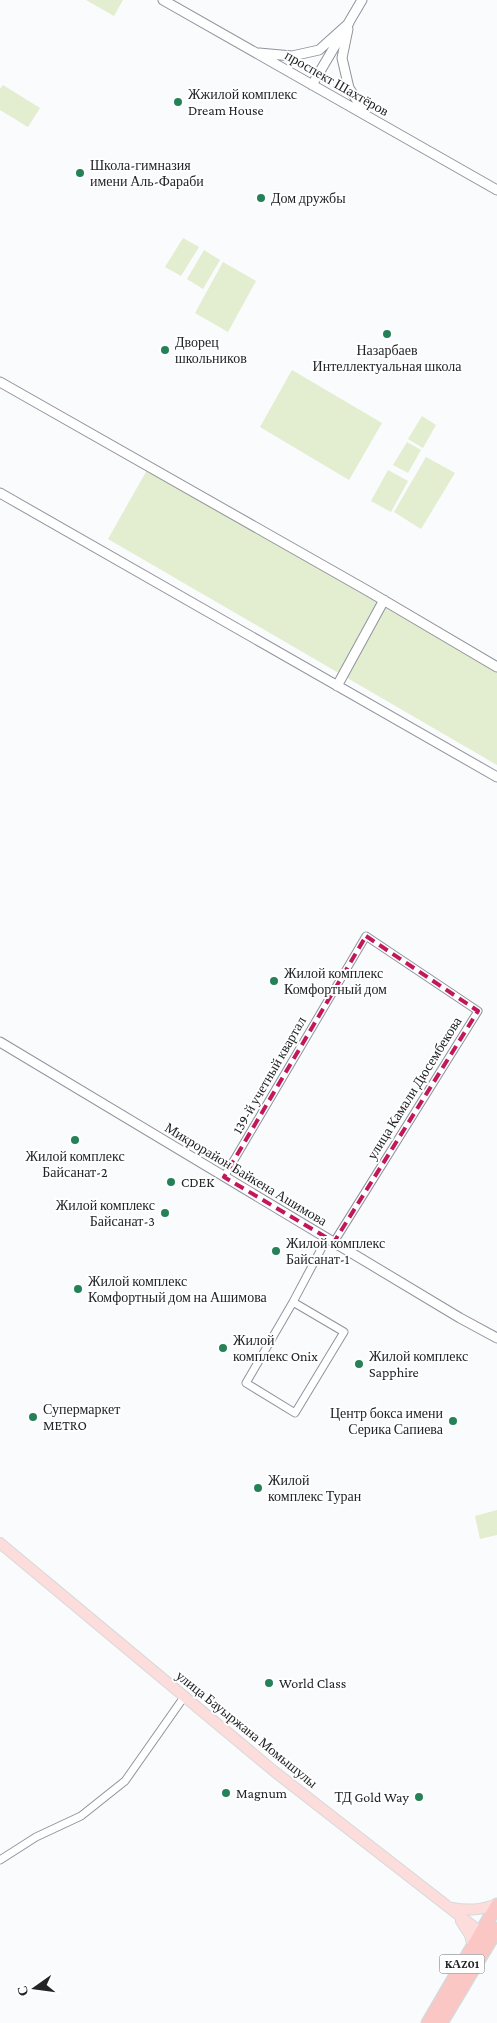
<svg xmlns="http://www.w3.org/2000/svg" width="497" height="2023" viewBox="0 0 497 2023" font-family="'Crimson Pro',serif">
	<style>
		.green { fill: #e3edd0 }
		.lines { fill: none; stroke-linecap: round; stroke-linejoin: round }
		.street-casing { stroke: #90939d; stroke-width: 9 }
		.secondary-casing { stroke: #90939d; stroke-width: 11 }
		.primary-casing { stroke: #d7d8d8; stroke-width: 12 }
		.highway-casing { stroke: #d7d8d8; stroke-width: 15 }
		.street { stroke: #fff; stroke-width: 7 }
		.secondary { stroke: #fff; stroke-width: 9 }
		.primary { stroke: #fddddc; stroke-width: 10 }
		.highway { stroke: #fbc7c4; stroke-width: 12 }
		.marked { fill: none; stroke: #c2185b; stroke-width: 4; stroke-dasharray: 10 6; stroke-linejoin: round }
		.poi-dot { fill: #258157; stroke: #fff; stroke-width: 2 }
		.labels { text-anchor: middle; stroke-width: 4; stroke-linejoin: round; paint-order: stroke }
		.shield { fill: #fff; stroke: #656668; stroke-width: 1 }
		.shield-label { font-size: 12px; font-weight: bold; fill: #232427 }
		.street-label { font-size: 14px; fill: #232427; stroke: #fff }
		.poi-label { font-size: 14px; fill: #232427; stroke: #fff; text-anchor: start }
	</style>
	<rect width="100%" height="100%" fill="#fafbfd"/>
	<!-- green -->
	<path class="green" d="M 86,0 L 123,0 L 114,16 Z
		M 3,85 L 40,108 L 28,127 L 0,110 L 0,89 Z
		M 183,238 L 199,247 L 181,276 L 165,267 Z
		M 204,250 L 220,260 L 203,289 L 187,279 Z
		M 223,262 L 256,281 L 228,332 L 195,313 Z
		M 292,370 L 382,423 L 349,480 L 260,427 Z
		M 422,416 L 436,425 L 423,448 L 408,439 Z
		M 407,442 L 421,450 L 408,473 L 393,465 Z
		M 426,457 L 455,473 L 421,529 L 394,512 Z
		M 147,470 L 497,671 L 497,765 L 108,539 Z
		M 388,470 L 408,481 L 391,512 L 371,501 Z
		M 497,1510 L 497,1535 L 480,1539 L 475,1516 Z"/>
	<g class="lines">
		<defs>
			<path id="street" d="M 224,1177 L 366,936 L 478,1011 L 334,1242
				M 293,1302 L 344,1332 L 295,1413 L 246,1383 L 293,1302 L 327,1238
				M 0,1860 L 36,1837 L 81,1816 L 125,1781 L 184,1697"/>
			<path id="secondary" d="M 163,0 L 497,190
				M 348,29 L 342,58 L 349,88 L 365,113
				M 259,53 L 292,56 L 319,50 L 349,23
				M 312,85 L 362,0
				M 0,382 L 368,591 L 497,667
				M 0,493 L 497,777
				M 337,686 L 384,600
				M 0,1042 L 460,1318 L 497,1338"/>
			<path id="primary" d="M 0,1543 L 275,1772 L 487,1937
				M 452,1908 C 469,1911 481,1910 497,1904
				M 461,1921 L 470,1935 L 473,1947"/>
			<path id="highway" d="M 428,2023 L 497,1905
				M 441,2023 L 497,1929"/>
		</defs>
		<!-- street casing -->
		<use href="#street" class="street-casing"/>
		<!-- secondary casing -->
		<use href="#secondary" class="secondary-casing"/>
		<!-- primary casing -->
		<use href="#primary" class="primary-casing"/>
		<!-- highway casing -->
		<use href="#highway" class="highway-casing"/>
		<!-- street -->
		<use href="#street" class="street"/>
		<!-- secondary -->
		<use href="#secondary" class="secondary"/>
		<!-- primary -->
		<use href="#primary" class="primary"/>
		<!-- highway -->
		<use href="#highway" class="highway"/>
	</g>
	<!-- marked area -->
	<path class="marked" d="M 366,936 L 478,1011 L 334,1242 L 224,1177 Z"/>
	<!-- markers -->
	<g class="poi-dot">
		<circle cx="178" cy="102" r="5"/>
		<circle cx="80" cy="173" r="5"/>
		<circle cx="261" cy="198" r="5"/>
		<circle cx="387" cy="334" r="5"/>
		<circle cx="165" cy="350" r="5"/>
		<circle cx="274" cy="981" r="5"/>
		<circle cx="75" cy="1140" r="5"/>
		<circle cx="171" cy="1182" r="5"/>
		<circle cx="165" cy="1213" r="5"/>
		<circle cx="276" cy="1251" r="5"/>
		<circle cx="78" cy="1289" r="5"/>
		<circle cx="223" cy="1348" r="5"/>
		<circle cx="359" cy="1364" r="5"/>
		<circle cx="33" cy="1417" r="5"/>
		<circle cx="453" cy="1421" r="5"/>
		<circle cx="258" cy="1488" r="5"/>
		<circle cx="269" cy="1683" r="5"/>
		<circle cx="226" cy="1793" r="5"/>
		<circle cx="419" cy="1797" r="5"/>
	</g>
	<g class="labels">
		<!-- shield labels -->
		<rect class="shield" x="439.5" y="1954.5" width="45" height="19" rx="4"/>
		<g class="shield-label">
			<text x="462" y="1968">KАZ01</text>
		</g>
		<!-- street labels -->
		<g class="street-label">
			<text transform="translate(337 83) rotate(30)" y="5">проспект Шахтёров</text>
			<text transform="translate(269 1075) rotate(-60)" y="5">139-й учетный квартал</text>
			<text transform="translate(414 1088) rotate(-58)" y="5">улица Камали Дюсембекова</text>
			<text transform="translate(246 1174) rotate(31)" y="5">Микрорайон Байкена Ашимова</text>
			<text transform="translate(247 1729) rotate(39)" y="5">улица Бауыржана Момышулы</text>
		</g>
		<!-- poi labels -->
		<g class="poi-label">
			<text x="188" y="99">Жжилой комплекс<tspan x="188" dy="16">Dream House</tspan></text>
			<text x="90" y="170">Школа-гимназия<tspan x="90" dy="16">имени Аль-Фараби</tspan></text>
			<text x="271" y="203">Дом дружбы</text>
			<text x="175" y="347">Дворец<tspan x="175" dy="16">школьников</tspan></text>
			<text x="387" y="355" text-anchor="middle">Назарбаев<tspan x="387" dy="16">Интеллектуальная школа</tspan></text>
			<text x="284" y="978">Жилой комплекс<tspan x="284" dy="16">Комфортный дом</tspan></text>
			<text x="75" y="1161" text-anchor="middle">Жилой комплекс<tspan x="75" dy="16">Байсанат-2</tspan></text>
			<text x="181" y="1187">CDEK</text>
			<text x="155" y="1210" text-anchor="end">Жилой комплекс<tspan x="155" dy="16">Байсанат-3</tspan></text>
			<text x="286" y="1248">Жилой комплекс<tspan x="286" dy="16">Байсанат-1</tspan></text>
			<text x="88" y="1286">Жилой комплекс<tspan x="88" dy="16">Комфортный дом на Ашимова</tspan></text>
			<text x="233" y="1345">Жилой<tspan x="233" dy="16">комплекс Onix</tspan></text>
			<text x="369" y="1361">Жилой комплекс<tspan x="369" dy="16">Sapphire</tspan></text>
			<text x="43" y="1414">Супермаркет<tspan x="43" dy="16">METRO</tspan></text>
			<text x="443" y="1418" text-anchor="end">Центр бокса имени<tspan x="443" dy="16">Серика Сапиева</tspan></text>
			<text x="268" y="1485">Жилой<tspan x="268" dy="16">комплекс Туран</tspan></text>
			<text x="279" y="1688">World Class</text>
			<text x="236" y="1798">Magnum</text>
			<text x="409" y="1802" text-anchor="end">ТД Gold Way</text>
		</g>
	</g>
	<!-- north arrow -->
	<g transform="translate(35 1988) rotate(256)" stroke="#ffffff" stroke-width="4" paint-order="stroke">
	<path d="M0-4L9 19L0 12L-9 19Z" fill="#232427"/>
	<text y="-8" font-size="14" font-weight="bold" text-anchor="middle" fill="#232427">С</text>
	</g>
</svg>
